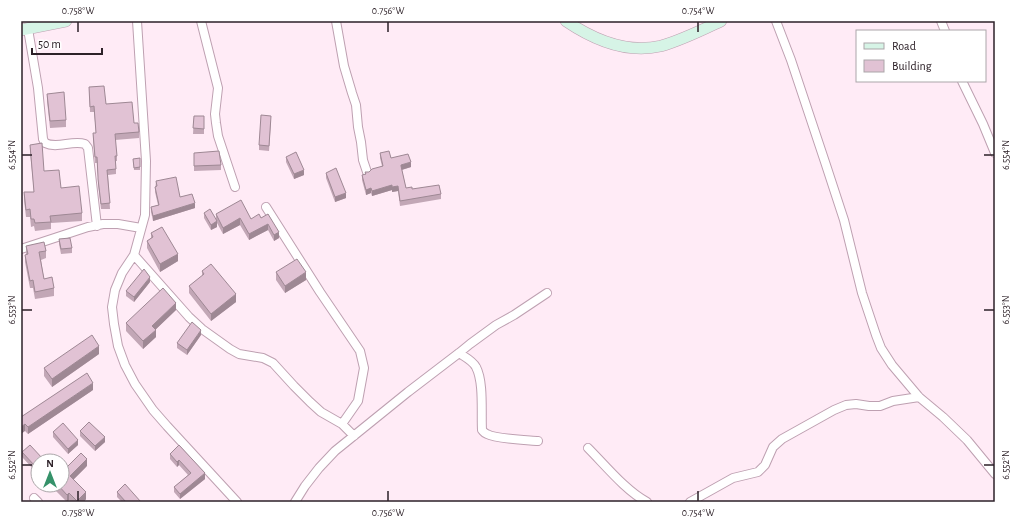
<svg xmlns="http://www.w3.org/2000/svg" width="1016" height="523" viewBox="0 0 1016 523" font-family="'Alegreya Sans',sans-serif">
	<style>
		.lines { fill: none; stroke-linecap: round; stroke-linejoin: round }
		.minor-casing { stroke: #bea0b1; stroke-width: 10 }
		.secondary-casing { stroke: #bea0b1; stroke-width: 12 }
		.minor { stroke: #fff; stroke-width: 8 }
		.secondary { stroke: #d6f4e6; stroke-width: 11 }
		.wall { fill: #c2a7b6 }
		.shaded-wall { fill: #9e8894 }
		.building { fill: #e1c2d4; stroke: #9e8894 }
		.ticks { fill: none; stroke: #2d2128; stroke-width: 1.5 }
		.neatline { fill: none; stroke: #2d2128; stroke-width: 1.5 }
		.ticks-label { font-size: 10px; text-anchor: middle; fill: #2d2128 }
	</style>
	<rect width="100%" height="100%" fill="#ffebf6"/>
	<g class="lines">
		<defs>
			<path id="minor" d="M 137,21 L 146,161 L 145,215 L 134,255 L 122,273 L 115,290 L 112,307 L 114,324 L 118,346 L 125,365 L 135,384 L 153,410 L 167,426 L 237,502
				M 201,21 L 218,88 L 215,114 L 216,123 L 218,136 L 235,187
				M 336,21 L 344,66 L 352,93 L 356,105 L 358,127 L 361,142 L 363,160 L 367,172
				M 776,21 L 791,60 L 826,165 L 844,220 L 862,293 L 876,335 L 881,348 L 892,365 L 919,397 L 943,417 L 967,440 L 995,474
				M 941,21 L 945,31
				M 28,29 L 38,88 L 43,139 L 45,143 C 57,149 72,140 85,144 L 88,148 L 97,226
				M 962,81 L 983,124 L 995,153
				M 266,207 L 320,292 L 360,351 L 364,368 L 358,401 L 342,424
				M 21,249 L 88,227 L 103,224 L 118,224 L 141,228
				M 134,255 L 189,317 L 202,329 L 230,349 L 239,354 L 263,358 L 273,363 L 294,386 L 310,402 L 321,412 L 342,424 L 354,436
				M 459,353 C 465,357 473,361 476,367 C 484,382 481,413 482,430 C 484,432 484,433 487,434 C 496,439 526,440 538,441
				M 588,448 C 605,465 626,491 647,502
				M 34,498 L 38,502
				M 295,502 L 305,486 L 319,468 L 335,451 L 408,392 L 459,353 L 470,344 L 496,325 L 514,315 L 547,293
				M 690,502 L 733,478 L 758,472 L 765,465 L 773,447 L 782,439 L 834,410 L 846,405 L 856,404 L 869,406 L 880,406 L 893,401 L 919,397"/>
			<path id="secondary" d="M 566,21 C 594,40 627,54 661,46 C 682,40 702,30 721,21
				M 21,30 L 66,21"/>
		</defs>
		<!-- minor casing -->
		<use href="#minor" class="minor-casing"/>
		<!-- secondary casing -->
		<use href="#secondary" class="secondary-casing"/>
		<!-- minor -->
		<use href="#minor" class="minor"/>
		<!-- secondary -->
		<use href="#secondary" class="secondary"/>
	</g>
	<!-- wall -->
	<path class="wall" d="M 89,87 L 106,104 L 134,123 L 139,132 L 139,138 L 115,140 L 117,156 L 117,161 L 116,161 L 116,174 L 108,175 L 110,209 L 101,209 L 98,184 L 98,177 L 97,163 L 95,163 L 93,139 L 93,133 L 96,133 L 94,112 L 90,112 Z
		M 47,94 L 66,120 L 66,127 L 50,128 L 47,101 Z
		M 194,116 L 204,116 L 204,134 L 193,134 Z
		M 271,121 L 269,151 L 259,150 L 259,145 Z
		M 30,145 L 44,171 L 61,188 L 82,213 L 82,221 L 51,223 L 51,229 L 35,231 L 34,226 L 31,227 L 30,217 L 26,217 L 24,200 L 24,192 L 34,192 L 30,152 Z
		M 194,153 L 221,165 L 221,170 L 194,171 Z
		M 380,153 L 411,167 L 402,170 L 406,188 L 441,194 L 441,199 L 400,206 L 398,191 L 392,192 L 392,190 L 372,196 L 371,193 L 366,195 L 362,180 L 362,175 L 365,174 L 365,172 L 369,172 L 382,166 L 380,158 Z
		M 286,157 L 304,175 L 294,179 L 286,162 Z
		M 140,158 L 140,170 L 134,170 L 133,159 Z
		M 326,173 L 346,198 L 335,202 L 326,178 Z
		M 156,181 L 180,197 L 195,208 L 153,221 L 151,212 L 151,207 L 158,205 L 155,192 Z
		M 204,213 L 216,219 L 216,214 L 251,219 L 261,218 L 268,214 L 279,238 L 274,241 L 268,230 L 249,240 L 240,225 L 223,234 L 217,223 L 217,227 L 211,230 L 204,218 Z
		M 151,233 L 178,261 L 160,272 L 147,248 L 147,241 L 151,238 Z
		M 59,239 L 72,248 L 72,253 L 61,254 L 59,244 Z
		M 26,246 L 46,251 L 46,258 L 41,260 L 44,279 L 54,288 L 54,296 L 35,299 L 33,288 L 30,288 L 25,262 L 25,255 L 26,255 Z
		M 202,271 L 236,302 L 211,321 L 189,293 L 189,286 L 202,276 Z
		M 276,272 L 306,280 L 285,293 L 276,280 Z
		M 150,282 L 134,302 L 126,296 L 126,291 Z
		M 176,310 L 156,329 L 156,337 L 143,349 L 126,331 L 126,323 Z
		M 201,335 L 187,355 L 177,348 L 177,343 Z
		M 99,354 L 52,387 L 44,376 L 44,368 Z
		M 93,390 L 28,434 L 25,431 L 21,417 Z
		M 80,431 L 105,442 L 95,451 L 80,436 Z
		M 53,432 L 78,445 L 68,454 L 53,437 Z
		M 22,452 L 43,461 L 38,461 L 38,468 L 35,471 L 22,457 Z
		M 170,454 L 205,479 L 180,499 L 174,492 L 174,487 L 188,475 L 179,465 L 177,467 L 170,459 Z
		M 87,466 L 73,480 L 86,499 L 84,502 L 71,502 L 69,500 L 67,502 L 53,488 L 53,485 L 62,485 Z
		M 117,492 L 141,502 L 122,502 L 117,497 Z"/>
	<!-- shaded-wall -->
	<path class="shaded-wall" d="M 411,162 L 411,167 L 401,170 L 401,165 Z
		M 304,170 L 304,175 L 294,179 L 294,174 Z
		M 392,185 L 392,190 L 372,196 L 372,191 Z
		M 398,186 L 398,191 L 392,192 L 392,187 Z
		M 371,188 L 371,193 L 366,195 L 366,190 Z
		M 346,193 L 346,198 L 335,202 L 335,197 Z
		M 195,203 L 195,208 L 153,221 L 153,216 Z
		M 240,218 L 240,225 L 223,234 L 223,228 Z
		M 217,221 L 217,227 L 211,230 L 211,225 Z
		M 268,224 L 268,230 L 249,240 L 249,234 Z
		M 279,232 L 279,238 L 274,241 L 274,235 Z
		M 178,254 L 178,261 L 160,272 L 160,264 Z
		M 306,272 L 306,280 L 285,293 L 285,286 Z
		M 150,277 L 150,282 L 134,302 L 134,297 Z
		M 236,294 L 236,302 L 211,321 L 211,314 Z
		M 176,303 L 176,310 L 152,333 L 152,326 Z
		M 156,330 L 156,337 L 143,349 L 143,341 Z
		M 201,330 L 201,335 L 187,355 L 187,350 Z
		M 99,346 L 99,354 L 52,387 L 52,379 Z
		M 93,383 L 93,390 L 28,434 L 28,427 Z
		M 25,424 L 25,431 L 21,434 L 21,427 Z
		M 105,437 L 105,442 L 95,451 L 95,446 Z
		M 78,440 L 78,445 L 68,454 L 68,449 Z
		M 87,459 L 87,466 L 70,483 L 70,476 Z
		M 179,460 L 179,465 L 177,467 L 177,462 Z
		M 38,463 L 38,468 L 35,471 L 35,466 Z
		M 205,473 L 205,479 L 180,499 L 180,494 Z
		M 86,492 L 86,499 L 84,502 L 77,502 Z
		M 69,493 L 69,500 L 67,502 L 67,495 Z"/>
	<!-- building -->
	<path class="building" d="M 104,86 L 106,104 L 132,102 L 134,123 L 138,123 L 139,132 L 115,134 L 117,156 L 115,156 L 116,169 L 107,170 L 110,203 L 101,204 L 98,179 L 98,177 L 97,157 L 95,157 L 93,133 L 96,133 L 94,106 L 90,107 L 89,87 Z
		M 64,92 L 66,120 L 50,121 L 47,94 Z
		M 261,115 L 271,116 L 269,146 L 259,145 Z
		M 194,116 L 204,116 L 204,129 L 193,128 Z
		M 42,143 L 44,171 L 59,170 L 61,188 L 79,186 L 82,213 L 50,216 L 51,222 L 35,223 L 34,219 L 31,219 L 30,209 L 26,210 L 24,192 L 34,192 L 30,145 Z
		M 219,151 L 221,165 L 194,166 L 194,153 Z
		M 389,151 L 391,158 L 408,154 L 411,162 L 401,165 L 401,166 L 406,188 L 412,187 L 412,189 L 439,185 L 441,194 L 400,201 L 398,186 L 392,187 L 392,185 L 372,191 L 371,188 L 366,190 L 362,175 L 366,174 L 365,172 L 369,172 L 372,169 L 383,166 L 380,153 Z
		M 296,152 L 304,170 L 294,174 L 286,157 Z
		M 140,158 L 140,167 L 134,168 L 133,159 Z
		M 336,168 L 346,193 L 335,197 L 326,173 Z
		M 176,177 L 180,197 L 192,194 L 195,203 L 153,216 L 151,207 L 159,205 L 155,187 L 157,186 L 156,181 Z
		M 241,200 L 251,219 L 259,214 L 261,218 L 268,214 L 279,232 L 274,235 L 268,224 L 249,234 L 240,218 L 223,228 L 216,214 Z
		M 210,209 L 217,221 L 211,225 L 204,213 Z
		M 162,227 L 178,254 L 160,264 L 147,241 L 153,237 L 151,233 Z
		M 70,238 L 72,248 L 61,249 L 59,239 Z
		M 44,242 L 46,251 L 39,252 L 44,279 L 52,277 L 54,288 L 35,292 L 33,280 L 30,281 L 25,255 L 28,254 L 26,246 Z
		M 297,259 L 306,272 L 285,286 L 276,272 Z
		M 211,264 L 236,294 L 211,314 L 189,286 L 204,274 L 202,271 Z
		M 144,269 L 150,277 L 134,297 L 126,291 Z
		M 163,288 L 176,303 L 152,326 L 156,330 L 143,341 L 126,323 Z
		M 192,322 L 201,330 L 187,350 L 177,343 Z
		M 92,335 L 99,346 L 52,379 L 44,368 Z
		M 87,373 L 93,383 L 28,427 L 25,424 L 21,427 L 21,417 Z
		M 89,422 L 105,437 L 95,446 L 80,431 Z
		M 63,423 L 78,440 L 68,449 L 53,432 Z
		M 30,445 L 43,459 L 40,461 L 38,461 L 38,463 L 35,466 L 22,452 Z
		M 179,445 L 205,473 L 180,494 L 174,487 L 191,473 L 179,460 L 177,462 L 170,454 Z
		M 81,453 L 87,459 L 70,476 L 86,492 L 77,501 L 69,493 L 67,495 L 58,485 L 62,485 L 62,472 Z
		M 125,484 L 141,502 L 126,502 L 117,492 Z"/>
	<!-- ticks -->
	<path class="ticks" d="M 78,22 L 78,32M 388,22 L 388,32M 698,22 L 698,32M 22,155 L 32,155M 984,155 L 994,155M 22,310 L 32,310M 984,310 L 994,310M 22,465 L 32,465M 984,465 L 994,465M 78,491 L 78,501M 388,491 L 388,501M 698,491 L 698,501"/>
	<!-- border -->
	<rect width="1016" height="523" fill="none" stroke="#ffffff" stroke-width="44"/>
	<!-- legend -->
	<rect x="856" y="30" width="130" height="52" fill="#ffffff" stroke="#aba6a9"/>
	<rect x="864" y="43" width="20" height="6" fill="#d6f4e6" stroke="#aba6a9"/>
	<text x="892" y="50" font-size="12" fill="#2d2128">Road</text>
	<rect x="864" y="60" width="20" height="12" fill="#e1c2d4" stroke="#aba6a9"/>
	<text x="892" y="70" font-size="12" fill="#2d2128">Building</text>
	<!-- north arrow -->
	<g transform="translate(50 473)"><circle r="19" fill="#ffffff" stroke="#aba6a9"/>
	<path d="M0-3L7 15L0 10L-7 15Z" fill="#35926a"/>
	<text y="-6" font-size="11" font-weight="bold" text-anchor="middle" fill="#2d2128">N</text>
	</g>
	<!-- scale -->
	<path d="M32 48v6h70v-6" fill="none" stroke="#2d2128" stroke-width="2"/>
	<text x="38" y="48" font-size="12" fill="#2d2128" stroke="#ffffff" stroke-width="3" paint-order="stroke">50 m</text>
	<rect x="22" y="22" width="972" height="479" class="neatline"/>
	<g class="ticks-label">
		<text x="78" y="14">0.758°W</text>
		<text x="388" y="14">0.756°W</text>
		<text x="698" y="14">0.754°W</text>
		<text transform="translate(11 155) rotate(-90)" y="4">6.554°N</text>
		<text transform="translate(1005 155) rotate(-90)" y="4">6.554°N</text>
		<text transform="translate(11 310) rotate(-90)" y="4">6.553°N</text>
		<text transform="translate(1005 310) rotate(-90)" y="4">6.553°N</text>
		<text transform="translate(11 465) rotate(-90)" y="4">6.552°N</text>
		<text transform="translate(1005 465) rotate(-90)" y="4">6.552°N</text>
		<text x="78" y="516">0.758°W</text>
		<text x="388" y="516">0.756°W</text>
		<text x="698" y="516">0.754°W</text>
	</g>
</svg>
